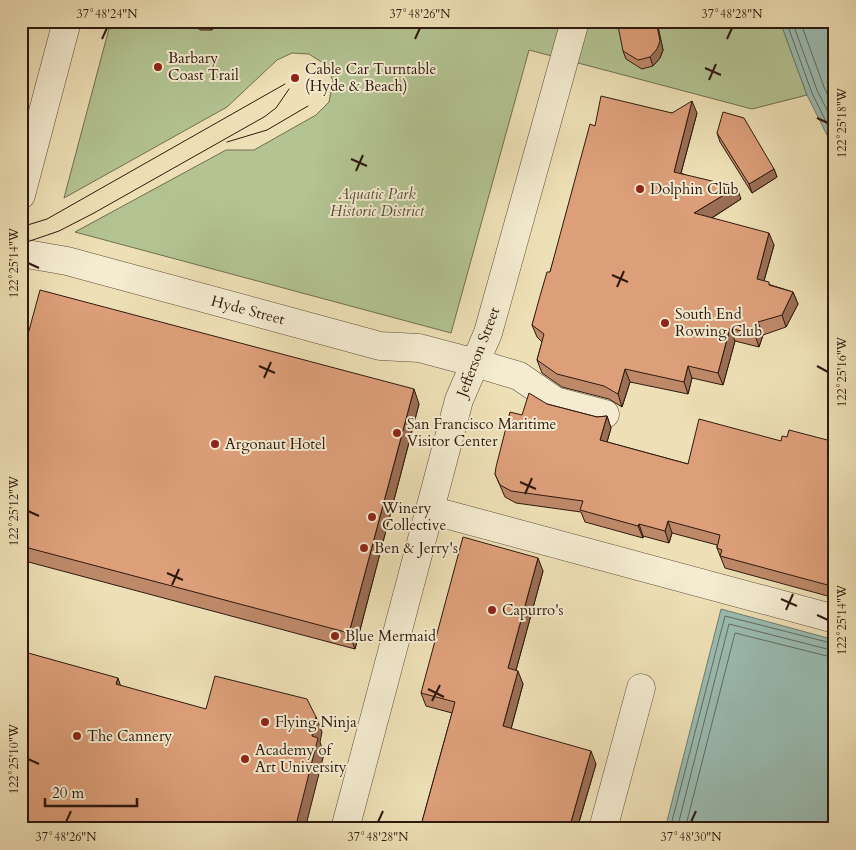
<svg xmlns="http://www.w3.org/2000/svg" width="856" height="850" viewBox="0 0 856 850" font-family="Cardo,serif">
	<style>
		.green { fill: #b3c392; stroke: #706e50 }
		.water { fill: #9abcb2; stroke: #6f7b71 }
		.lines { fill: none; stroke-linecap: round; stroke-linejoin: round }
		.shore { stroke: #646a60; stroke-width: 1 }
		.minor-casing { stroke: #5e4b39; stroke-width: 29 }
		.minor { stroke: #f4ebd0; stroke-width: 28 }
		.tram { stroke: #2e190f; stroke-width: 1 }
		.wall { fill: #be8969; stroke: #2e190f }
		.shaded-wall { fill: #9b6f55; stroke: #2e190f }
		.building { fill: #dd9f7a; stroke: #2e190f }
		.ticks { fill: none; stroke: #2e190f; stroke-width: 2 }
		.poi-dot { fill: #8f2418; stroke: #f4ebd0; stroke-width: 2 }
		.labels { text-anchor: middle; stroke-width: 4; stroke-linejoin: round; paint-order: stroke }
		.poi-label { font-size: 15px; fill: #2e190f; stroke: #f4ebd0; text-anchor: start }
		.park-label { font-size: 15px; font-style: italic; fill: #564c36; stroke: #f4ebd0 }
		.street-label { font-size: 15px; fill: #2e190f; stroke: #f4ebd0 }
		.neatline { fill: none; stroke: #2e190f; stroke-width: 2 }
		.ticks-label { font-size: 12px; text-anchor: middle; fill: #2e190f }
	</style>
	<rect width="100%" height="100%" fill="#eee0b6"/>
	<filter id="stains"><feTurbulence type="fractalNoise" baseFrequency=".004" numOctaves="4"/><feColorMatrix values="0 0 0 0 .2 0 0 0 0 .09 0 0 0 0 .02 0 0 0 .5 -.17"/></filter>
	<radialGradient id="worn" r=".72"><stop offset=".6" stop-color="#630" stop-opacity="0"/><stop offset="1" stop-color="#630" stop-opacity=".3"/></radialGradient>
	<!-- green -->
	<path class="green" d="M 111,21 L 780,21 L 807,95 L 752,109 L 529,50 L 451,333 L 75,232 L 226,150 L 254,150 L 316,115 L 329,102 L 333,81 L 326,65 L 309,54 L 292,53 L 277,60 L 227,107 L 64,198 Z"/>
	<!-- water -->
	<path class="water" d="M 780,21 L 835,21 L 835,151 L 807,95 Z
		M 721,609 L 835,640 L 835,829 L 665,829 Z"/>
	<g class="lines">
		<!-- shore -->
		<path class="shore" d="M 786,21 L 812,93 L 835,140
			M 792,21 L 817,90 L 835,126
			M 800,21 L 824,87 L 835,109
			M 670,829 L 725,616 L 835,644
			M 677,829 L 729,624 L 835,651
			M 685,829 L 735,633 L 835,658"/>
		<defs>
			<path id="minor" d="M 21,195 L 67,21
				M 21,253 L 67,261 L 380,346 L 419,348 L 476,363 L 519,376 L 555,401 L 605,414
				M 430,510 L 835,619
				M 345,829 L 459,400 L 488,333 L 575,21
				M 603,829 L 641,688"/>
		</defs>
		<!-- minor casing -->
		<use href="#minor" class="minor-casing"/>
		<!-- minor -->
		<use href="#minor" class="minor"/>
		<!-- tram -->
		<path class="tram" d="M 227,142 L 267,130 L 308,106
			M 21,227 L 47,219 L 285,84
			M 21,244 L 59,231 L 94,213 L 264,117 L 276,108 L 289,89"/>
	</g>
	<!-- wall -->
	<path class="wall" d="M 190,21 L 220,21 L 218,26 L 211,30 L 201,30 L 193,26 Z
		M 658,27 L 663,50 L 660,58 L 653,66 L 642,69 L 626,59 L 623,51 Z
		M 672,113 L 697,113 L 681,173 L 741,199 L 712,218 L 774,245 L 764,281 L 771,285 L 793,292 L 798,304 L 786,327 L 763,335 L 759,347 L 735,341 L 723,385 L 692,378 L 688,394 L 630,382 L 622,407 L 609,399 L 562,387 L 542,373 L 537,360 L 542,342 L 537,337 L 532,325 L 550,272 L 595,126 Z
		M 717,133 L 774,169 L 777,177 L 752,193 L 720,142 Z
		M 21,360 L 419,404 L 355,649 L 21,560 Z
		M 547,404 L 597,417 L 607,416 L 611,428 L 607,442 L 688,464 L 781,441 L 787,437 L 835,442 L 835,598 L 725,568 L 717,548 L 717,545 L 672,533 L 669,543 L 643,536 L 643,538 L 585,522 L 581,512 L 516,503 L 505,497 L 495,474 L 522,415 Z
		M 543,571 L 516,670 L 523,684 L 511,729 L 596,764 L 577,829 L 420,829 L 452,713 L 426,706 L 421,693 Z"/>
	<!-- shaded-wall -->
	<path class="shaded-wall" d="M 216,21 L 220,21 L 218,26 L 211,30 L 209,26 Z
		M 656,21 L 658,27 L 663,50 L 660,58 L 653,66 L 650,57 Z
		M 692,101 L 697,113 L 678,184 L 674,172 Z
		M 774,169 L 777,177 L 752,193 L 749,184 Z
		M 737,187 L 741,199 L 699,226 L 694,213 Z
		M 769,233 L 774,245 L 761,291 L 757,279 Z
		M 793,292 L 798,304 L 786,327 L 782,315 Z
		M 758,322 L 763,335 L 759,347 L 755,335 Z
		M 730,328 L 735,341 L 723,385 L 718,373 Z
		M 688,366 L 692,378 L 688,394 L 684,382 Z
		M 625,369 L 630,382 L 622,407 L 618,394 Z
		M 414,389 L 419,404 L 355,649 L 349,633 Z
		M 607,416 L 611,428 L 604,452 L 600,440 Z
		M 668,521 L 672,533 L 669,543 L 665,531 Z
		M 639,524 L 643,536 L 643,538 L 638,526 Z
		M 538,558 L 543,571 L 513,681 L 508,668 Z
		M 518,671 L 523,684 L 508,740 L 503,726 Z
		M 118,678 L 123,693 L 116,684 Z
		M 316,717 L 322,732 L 320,742 L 324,754 L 305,829 L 295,829 Z
		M 591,751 L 596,764 L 577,829 L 569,829 Z"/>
	<!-- building -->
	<path class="building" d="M 191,21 L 216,21 L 209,26 L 199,26 Z
		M 619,21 L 656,21 L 660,41 L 657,49 L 650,57 L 638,60 L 623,51 L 618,26 Z
		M 601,96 L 672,113 L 692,101 L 674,172 L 737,187 L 694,213 L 769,233 L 757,279 L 769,282 L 769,285 L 793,292 L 782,315 L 758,322 L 755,335 L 730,328 L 718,373 L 688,366 L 684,382 L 625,369 L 618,394 L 604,386 L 557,374 L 537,360 L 544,334 L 532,325 L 540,296 L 547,272 L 550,272 L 590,124 L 595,126 Z
		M 723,112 L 744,118 L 774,169 L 749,184 L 717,133 Z
		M 40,290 L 414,389 L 349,633 L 21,546 L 21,360 Z
		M 529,393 L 547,404 L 597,417 L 607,416 L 600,440 L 688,464 L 699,419 L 781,441 L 782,436 L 787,437 L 789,430 L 835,442 L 835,587 L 720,556 L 722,550 L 717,548 L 720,535 L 668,521 L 665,531 L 639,524 L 638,526 L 580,510 L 583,501 L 511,491 L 500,485 L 495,474 L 496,467 L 510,412 L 522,415 Z
		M 463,537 L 538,558 L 508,668 L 518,671 L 503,726 L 591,751 L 569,829 L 420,829 L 455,702 L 421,693 Z
		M 21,651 L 118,678 L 116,684 L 206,709 L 215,676 L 307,699 L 316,717 L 312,736 L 318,738 L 295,829 L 21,829 Z"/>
	<!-- ticks -->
	<path class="ticks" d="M 102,39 L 107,28M 415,39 L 420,28M 727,39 L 732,28M 705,68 L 721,75M 709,80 L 716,64M 817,118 L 828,123M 351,159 L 367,166M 356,171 L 363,155M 28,263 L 39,268M 612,275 L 628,282M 617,287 L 624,271M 259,366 L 275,373M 817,366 L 828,372M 264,378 L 271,362M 520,482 L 536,489M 525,494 L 532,478M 28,511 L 39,516M 167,573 L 183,580M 172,585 L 179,569M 781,599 L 797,606M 786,610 L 793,594M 817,615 L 828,620M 428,689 L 444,697M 432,701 L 440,685M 28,759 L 39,764M 66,822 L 71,811M 378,822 L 383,811M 691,822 L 696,811"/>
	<!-- markers -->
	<g class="poi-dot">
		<circle cx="158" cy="67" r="5"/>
		<circle cx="295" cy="78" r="5"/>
		<circle cx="640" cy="189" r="5"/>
		<circle cx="665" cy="323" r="5"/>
		<circle cx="397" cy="433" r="5"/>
		<circle cx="215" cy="444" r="5"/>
		<circle cx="372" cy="517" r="5"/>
		<circle cx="364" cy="548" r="5"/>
		<circle cx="492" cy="610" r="5"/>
		<circle cx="335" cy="636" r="5"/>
		<circle cx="265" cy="722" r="5"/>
		<circle cx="77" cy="736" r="5"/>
		<circle cx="245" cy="759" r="5"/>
	</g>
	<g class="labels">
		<!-- poi labels -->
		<g class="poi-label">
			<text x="168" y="63">Barbary<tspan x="168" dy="17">Coast Trail</tspan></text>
			<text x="305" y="74">Cable Car Turntable<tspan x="305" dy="17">(Hyde &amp; Beach)</tspan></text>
			<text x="650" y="194">Dolphin Club</text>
			<text x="675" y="319">South End<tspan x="675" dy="17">Rowing Club</tspan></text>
			<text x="407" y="429">San Francisco Maritime<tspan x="407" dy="17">Visitor Center</tspan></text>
			<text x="225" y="449">Argonaut Hotel</text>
			<text x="382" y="513">Winery<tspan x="382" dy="17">Collective</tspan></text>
			<text x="374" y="553">Ben &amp; Jerry's</text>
			<text x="502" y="615">Capurro's</text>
			<text x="345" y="641">Blue Mermaid</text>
			<text x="275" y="727">Flying Ninja</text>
			<text x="87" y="741">The Cannery</text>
			<text x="255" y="755">Academy of<tspan x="255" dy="17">Art University</tspan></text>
		</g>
		<!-- park labels -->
		<g class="park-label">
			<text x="377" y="199">Aquatic Park<tspan x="377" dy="17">Historic District</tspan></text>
		</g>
		<!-- street labels -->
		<g class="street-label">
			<text transform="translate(248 310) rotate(15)" y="5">Hyde Street</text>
			<text transform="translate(478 352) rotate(-69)" y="5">Jefferson Street</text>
		</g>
	</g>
	<!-- margin -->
	<rect width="856" height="850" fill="none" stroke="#eee0b6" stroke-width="55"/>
	<!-- scale -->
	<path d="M45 798v8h92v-8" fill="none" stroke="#2e190f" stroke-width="2.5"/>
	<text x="52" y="798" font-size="15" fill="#2e190f" stroke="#f4ebd0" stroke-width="4" paint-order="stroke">20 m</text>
	<rect x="28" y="28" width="800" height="794" class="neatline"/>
	<g class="ticks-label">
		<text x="107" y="18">37°48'24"N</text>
		<text x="420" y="18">37°48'26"N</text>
		<text x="732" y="18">37°48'28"N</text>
		<text transform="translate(842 123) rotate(-90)" y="4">122°25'18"W</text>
		<text transform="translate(14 263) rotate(-90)" y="4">122°25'14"W</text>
		<text transform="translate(842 372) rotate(-90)" y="4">122°25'16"W</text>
		<text transform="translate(14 511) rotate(-90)" y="4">122°25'12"W</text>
		<text transform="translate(842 620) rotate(-90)" y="4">122°25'14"W</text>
		<text transform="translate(14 759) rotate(-90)" y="4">122°25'10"W</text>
		<text x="66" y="841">37°48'26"N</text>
		<text x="378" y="841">37°48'28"N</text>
		<text x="691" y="841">37°48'30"N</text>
	</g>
	<rect width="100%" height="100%" filter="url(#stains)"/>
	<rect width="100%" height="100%" fill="url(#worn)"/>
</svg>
